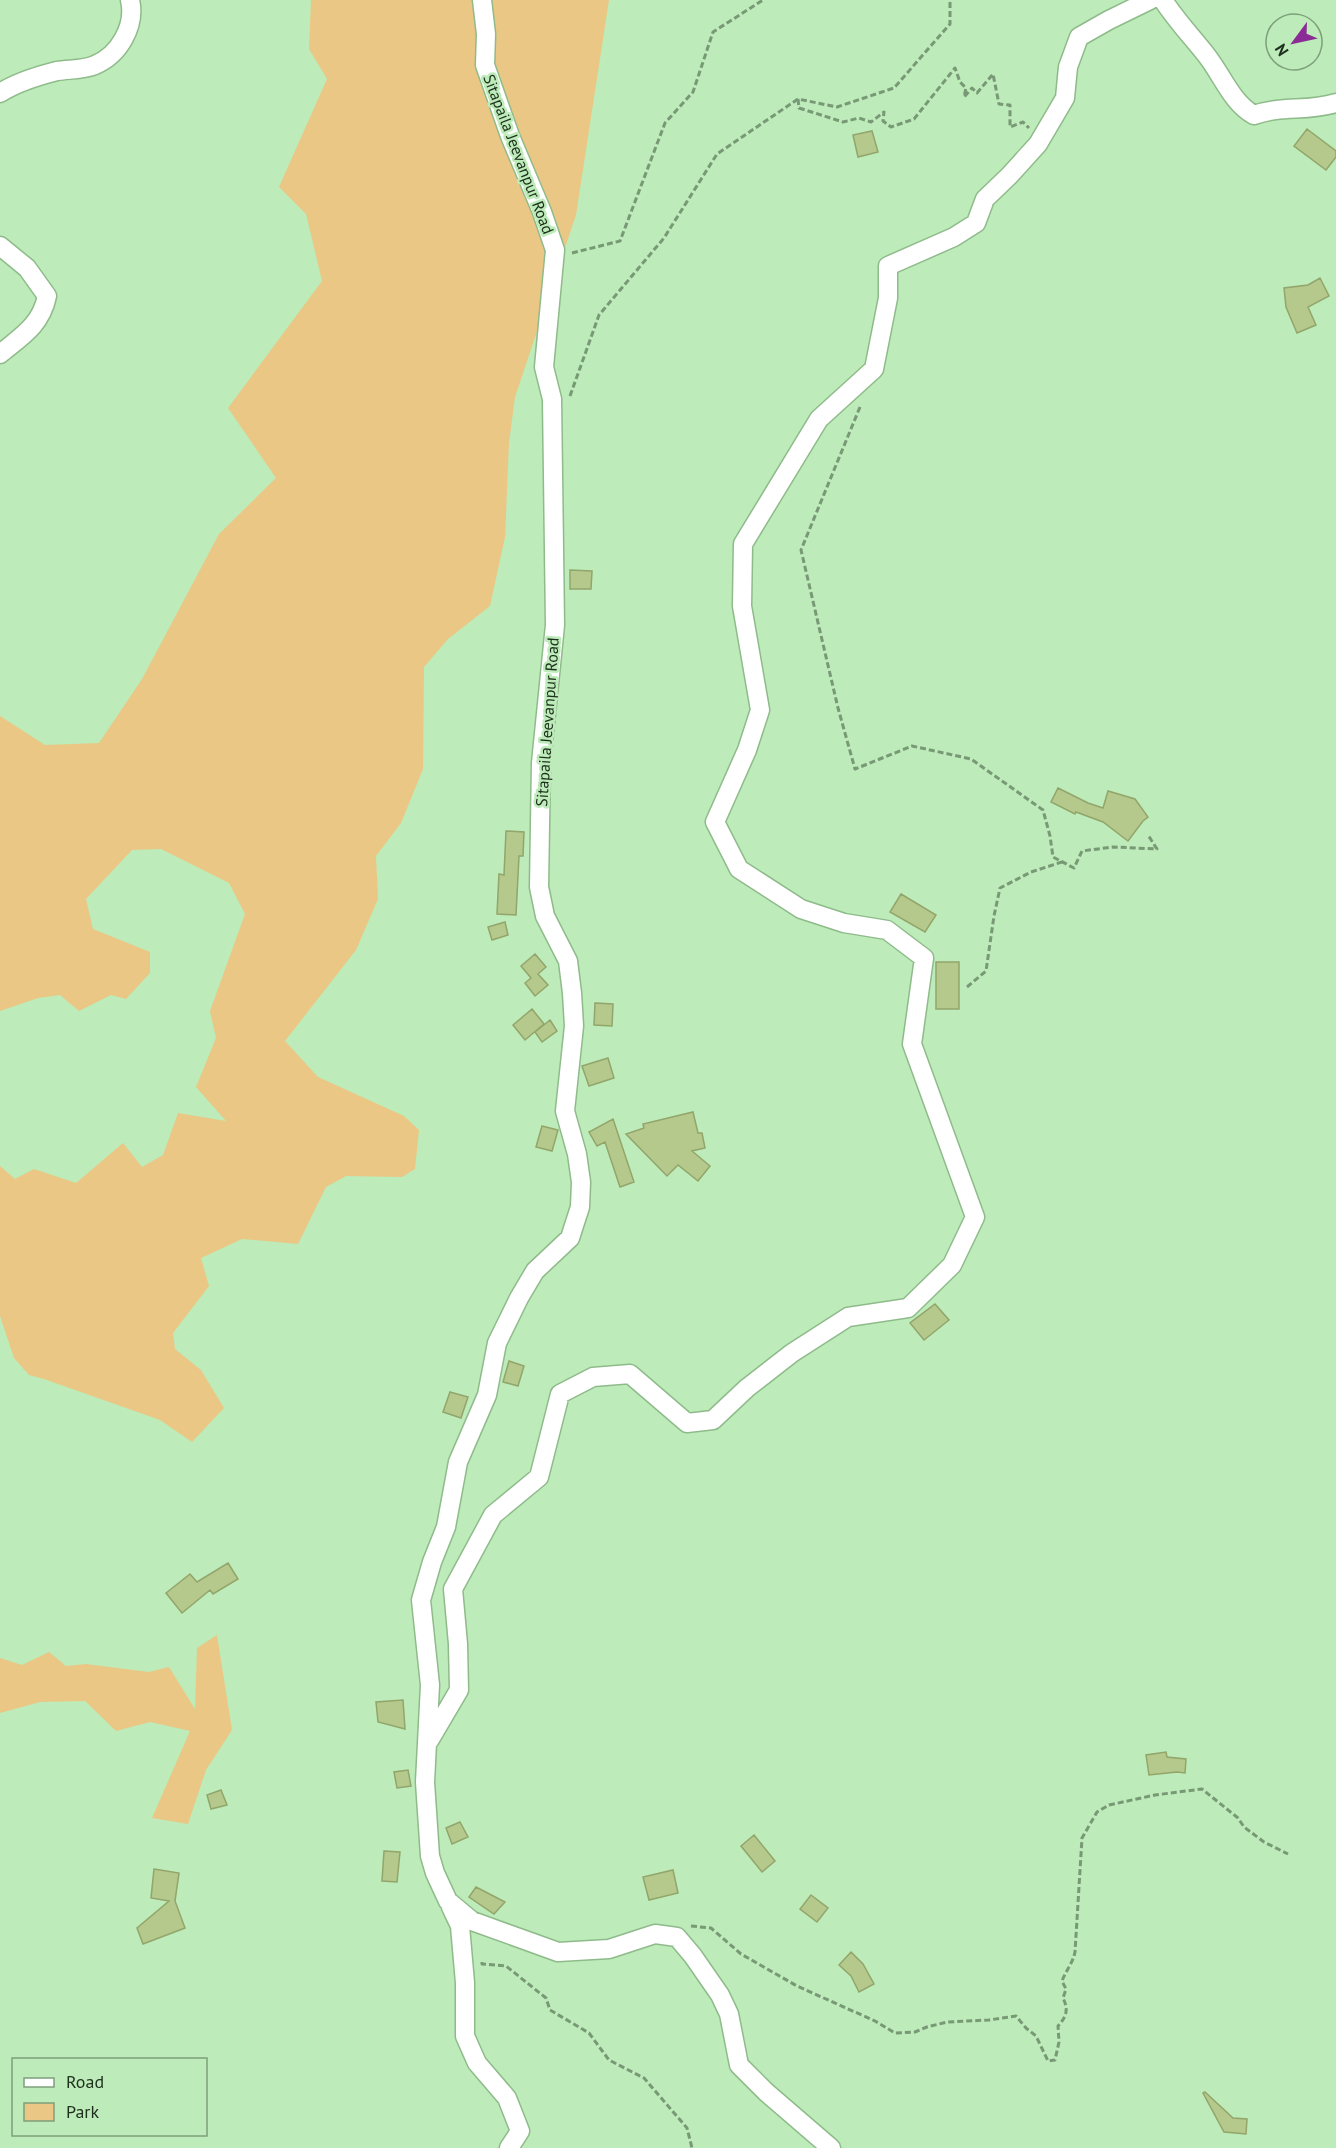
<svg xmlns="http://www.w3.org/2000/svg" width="1336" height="2148" viewBox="0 0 1336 2148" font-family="'PT Sans',sans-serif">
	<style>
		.green { fill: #eac785 }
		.building { fill: #b5c98d; stroke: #92a56b; stroke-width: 1.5 }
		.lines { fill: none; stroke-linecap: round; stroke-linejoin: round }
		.minor-casing { stroke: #8fbb8b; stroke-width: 21 }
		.path { stroke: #789975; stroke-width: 3; stroke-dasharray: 6 3; stroke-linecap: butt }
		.minor { stroke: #fff; stroke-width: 18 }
		.labels { text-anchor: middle; stroke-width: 5; stroke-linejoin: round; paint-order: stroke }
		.street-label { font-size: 16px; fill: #1e301d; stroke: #bdebb9 }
	</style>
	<rect width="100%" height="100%" fill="#bdebb9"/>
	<!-- green -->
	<path class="green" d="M 311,0 L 609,0 L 576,215 L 515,397 L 509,443 L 505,537 L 490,606 L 448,639 L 424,667 L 423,769 L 401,823 L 376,856 L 378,899 L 356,950 L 285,1041 L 318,1077 L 404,1116 L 419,1130 L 415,1169 L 402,1177 L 346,1176 L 326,1187 L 298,1244 L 242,1239 L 201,1258 L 209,1286 L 173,1333 L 175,1349 L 201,1370 L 224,1408 L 192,1442 L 160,1420 L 44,1379 L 29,1375 L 14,1358 L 0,1316 L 0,1166 L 15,1179 L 34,1169 L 76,1183 L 123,1143 L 142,1167 L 163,1155 L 178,1113 L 226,1121 L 196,1087 L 216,1038 L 210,1011 L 245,914 L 229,883 L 161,849 L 132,850 L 86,899 L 93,929 L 150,952 L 150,973 L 126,999 L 111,995 L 79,1011 L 60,995 L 38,998 L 0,1011 L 0,716 L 45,745 L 99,743 L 142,679 L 219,534 L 276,478 L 228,408 L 322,281 L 306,214 L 279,187 L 327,79 L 309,49 Z
		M 217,1635 L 232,1730 L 206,1770 L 188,1824 L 152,1818 L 190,1731 L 150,1722 L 116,1731 L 85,1701 L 40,1702 L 0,1713 L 0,1658 L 22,1665 L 49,1652 L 66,1666 L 86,1664 L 149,1672 L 169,1667 L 195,1709 L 197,1648 Z"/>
	<!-- building -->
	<path class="building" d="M 1307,129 L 1336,151 L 1336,157 L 1326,170 L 1294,146 Z
		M 872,131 L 878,152 L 858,157 L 853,135 Z
		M 1320,278 L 1329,296 L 1308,307 L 1316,325 L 1297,333 L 1286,307 L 1284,288 L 1308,285 Z
		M 570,570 L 592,571 L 591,589 L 570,589 Z
		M 1058,788 L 1088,803 L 1103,808 L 1108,791 L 1135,799 L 1148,817 L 1143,821 L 1128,841 L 1103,822 L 1076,812 L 1075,814 L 1051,802 Z
		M 506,831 L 524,832 L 523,856 L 519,856 L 516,915 L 497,914 L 499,874 L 504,875 Z
		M 901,894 L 936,915 L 925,932 L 890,912 Z
		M 505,922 L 508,935 L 492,940 L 488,927 Z
		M 535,954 L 546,967 L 538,974 L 548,985 L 535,996 L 525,983 L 531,978 L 521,966 Z
		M 936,962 L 959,962 L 959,1009 L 936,1009 Z
		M 595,1003 L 613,1004 L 612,1026 L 594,1025 Z
		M 532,1009 L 544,1024 L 525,1040 L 513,1025 Z
		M 550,1020 L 557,1031 L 542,1042 L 535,1032 Z
		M 608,1058 L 614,1078 L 589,1086 L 582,1066 Z
		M 693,1112 L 698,1133 L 702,1133 L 705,1148 L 692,1151 L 710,1166 L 698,1181 L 678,1165 L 667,1176 L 626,1134 L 644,1128 L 643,1124 Z
		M 613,1119 L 634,1182 L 620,1187 L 605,1142 L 597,1146 L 589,1132 Z
		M 542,1126 L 558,1130 L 552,1151 L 536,1147 Z
		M 935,1304 L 949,1320 L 924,1340 L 910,1323 Z
		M 509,1361 L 524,1366 L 518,1386 L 503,1382 Z
		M 450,1392 L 468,1397 L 461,1418 L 443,1412 Z
		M 228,1563 L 238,1579 L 213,1594 L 210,1590 L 182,1613 L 166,1593 L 190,1574 L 197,1582 Z
		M 403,1700 L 405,1729 L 378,1722 L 376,1702 Z
		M 1166,1752 L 1167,1757 L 1186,1759 L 1185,1773 L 1177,1772 L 1149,1775 L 1146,1755 Z
		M 408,1770 L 411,1786 L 397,1788 L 394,1772 Z
		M 221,1790 L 227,1805 L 211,1809 L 207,1795 Z
		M 460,1822 L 468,1837 L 452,1844 L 446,1828 Z
		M 754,1835 L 775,1861 L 762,1872 L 741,1846 Z
		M 384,1851 L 400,1852 L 397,1882 L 382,1881 Z
		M 154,1869 L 179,1873 L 175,1901 L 185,1928 L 143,1944 L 137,1928 L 169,1901 L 151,1898 Z
		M 673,1870 L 678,1893 L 649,1900 L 643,1877 Z
		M 476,1887 L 505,1902 L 494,1914 L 469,1897 Z
		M 811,1895 L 828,1908 L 817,1922 L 800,1909 Z
		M 851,1952 L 863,1964 L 874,1984 L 859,1992 L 851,1976 L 839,1965 Z
		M 1205,2092 L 1233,2118 L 1247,2119 L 1246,2134 L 1224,2132 L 1203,2093 Z"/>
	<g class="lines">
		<defs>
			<path id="minor" d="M 482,0 L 486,34 L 485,65 L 510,136 L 542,212 L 555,250 L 544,367 L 552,399 L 555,625 L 541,763 L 539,887 L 545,916 L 568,961 L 572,993 L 574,1026 L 565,1111 L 577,1154 L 581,1182 L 580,1207 L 570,1238 L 535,1271 L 519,1298 L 497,1343 L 487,1395 L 458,1462 L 446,1527 L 432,1562 L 421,1600 L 430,1685 L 425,1782 L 430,1856 L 435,1873 L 448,1901 L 472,1921 L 558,1952 L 609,1949 L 655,1934 L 677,1937 L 693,1956 L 720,1995 L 729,2014 L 739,2065 L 766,2092 L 831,2148
				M 1163,0 C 1176,20 1192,37 1207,56 C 1222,75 1232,103 1254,115 C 1282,105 1307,112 1336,103
				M 0,93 C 17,82 37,76 57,71 C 69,69 84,70 95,65 C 119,55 136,26 130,0
				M 0,246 L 27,268 L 47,296 C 41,325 22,336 0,354
				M 429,1741 L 459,1690 L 458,1644 L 453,1589 L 493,1515 L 539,1477 L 560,1394 L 593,1377 L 630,1374 L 687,1423 L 713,1420 L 747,1388 L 792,1353 L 848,1317 L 908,1308 L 952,1265 L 975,1217 L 912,1044 L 924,958 L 887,930 L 844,923 L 801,909 L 739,869 L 715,822 L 747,750 L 760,710 L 742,606 L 743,544 L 819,419 L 874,369 L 888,298 L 888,266 L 954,237 L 976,223 L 985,199 L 1009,176 L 1038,144 L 1065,98 L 1068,67 L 1079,37 L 1109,20 L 1150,0
				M 451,1907 L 460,1926 L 465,1983 L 465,2036 L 477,2063 L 507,2098 L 520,2131 L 509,2148"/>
		</defs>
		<!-- minor casing -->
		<use href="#minor" class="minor-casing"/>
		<!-- path -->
		<path class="path" d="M 798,99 L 799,108 L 843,122 L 859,118 L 871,122 L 884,112 L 883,121 L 891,127 L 914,119 L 955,68 L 960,82 L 966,88 L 964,97 L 972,88 L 977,93 L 993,74 L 999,104 L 1010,105 L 1010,127 L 1023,122 L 1029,128
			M 572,253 L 620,241 L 665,123 L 693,92 L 713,32 L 763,0
			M 570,396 L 599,315 L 664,238 L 717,154 L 798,99 L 837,107 L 894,88 L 950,24 L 950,0
			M 860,407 L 801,550 L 838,708 L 855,769 L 912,746 L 971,759 L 1043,810 L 1050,836 L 1053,857 L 1074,868 L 1082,851 L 1113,847 L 1157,849 L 1148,835
			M 967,987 L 986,971 L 994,916 L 1000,888 L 1031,872 L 1062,862
			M 691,1926 L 711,1928 L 741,1954 L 797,1986 L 875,2021 L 895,2033 L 915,2032 L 927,2027 L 947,2022 L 989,2020 L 1016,2016 L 1026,2028 L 1036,2036 L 1048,2061 L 1055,2060 L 1059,2042 L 1058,2026 C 1066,2017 1069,2010 1063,1998 L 1066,1989 L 1062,1981 C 1066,1970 1073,1963 1075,1952 L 1082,1838 L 1097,1812 L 1109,1805 L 1155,1795 L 1202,1789 L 1238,1818 L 1244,1827 L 1264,1842 L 1288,1854
			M 482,1962 L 482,1964 L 506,1966 L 546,1998 L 550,2010 L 589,2033 L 609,2060 L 644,2078 L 687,2128 L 692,2148"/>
		<!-- minor -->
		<use href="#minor" class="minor"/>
	</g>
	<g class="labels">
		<!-- street labels -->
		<g class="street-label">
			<text transform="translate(519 154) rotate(69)" y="6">Sitapaila Jeevanpur Road</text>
			<text transform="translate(547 722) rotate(-86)" y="6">Sitapaila Jeevanpur Road</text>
		</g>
	</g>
	<!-- legend -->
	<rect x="12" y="2058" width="195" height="78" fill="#bdebb9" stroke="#7da07b" stroke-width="1.5"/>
	<rect x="24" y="2078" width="30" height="9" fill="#ffffff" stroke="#7da07b" stroke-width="1.5"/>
	<text x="66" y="2088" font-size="18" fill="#1e301d">Road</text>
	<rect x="24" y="2103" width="30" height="18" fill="#eac785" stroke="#7da07b" stroke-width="1.5"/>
	<text x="66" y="2118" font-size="18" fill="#1e301d">Park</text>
	<!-- north arrow -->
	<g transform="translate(1294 42) rotate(237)"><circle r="28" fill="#bdebb9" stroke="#7da07b" stroke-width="1.5"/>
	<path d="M0-4.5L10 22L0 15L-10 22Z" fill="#8a2b96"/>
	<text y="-9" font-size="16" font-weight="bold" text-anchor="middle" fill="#1e301d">N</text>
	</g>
</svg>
